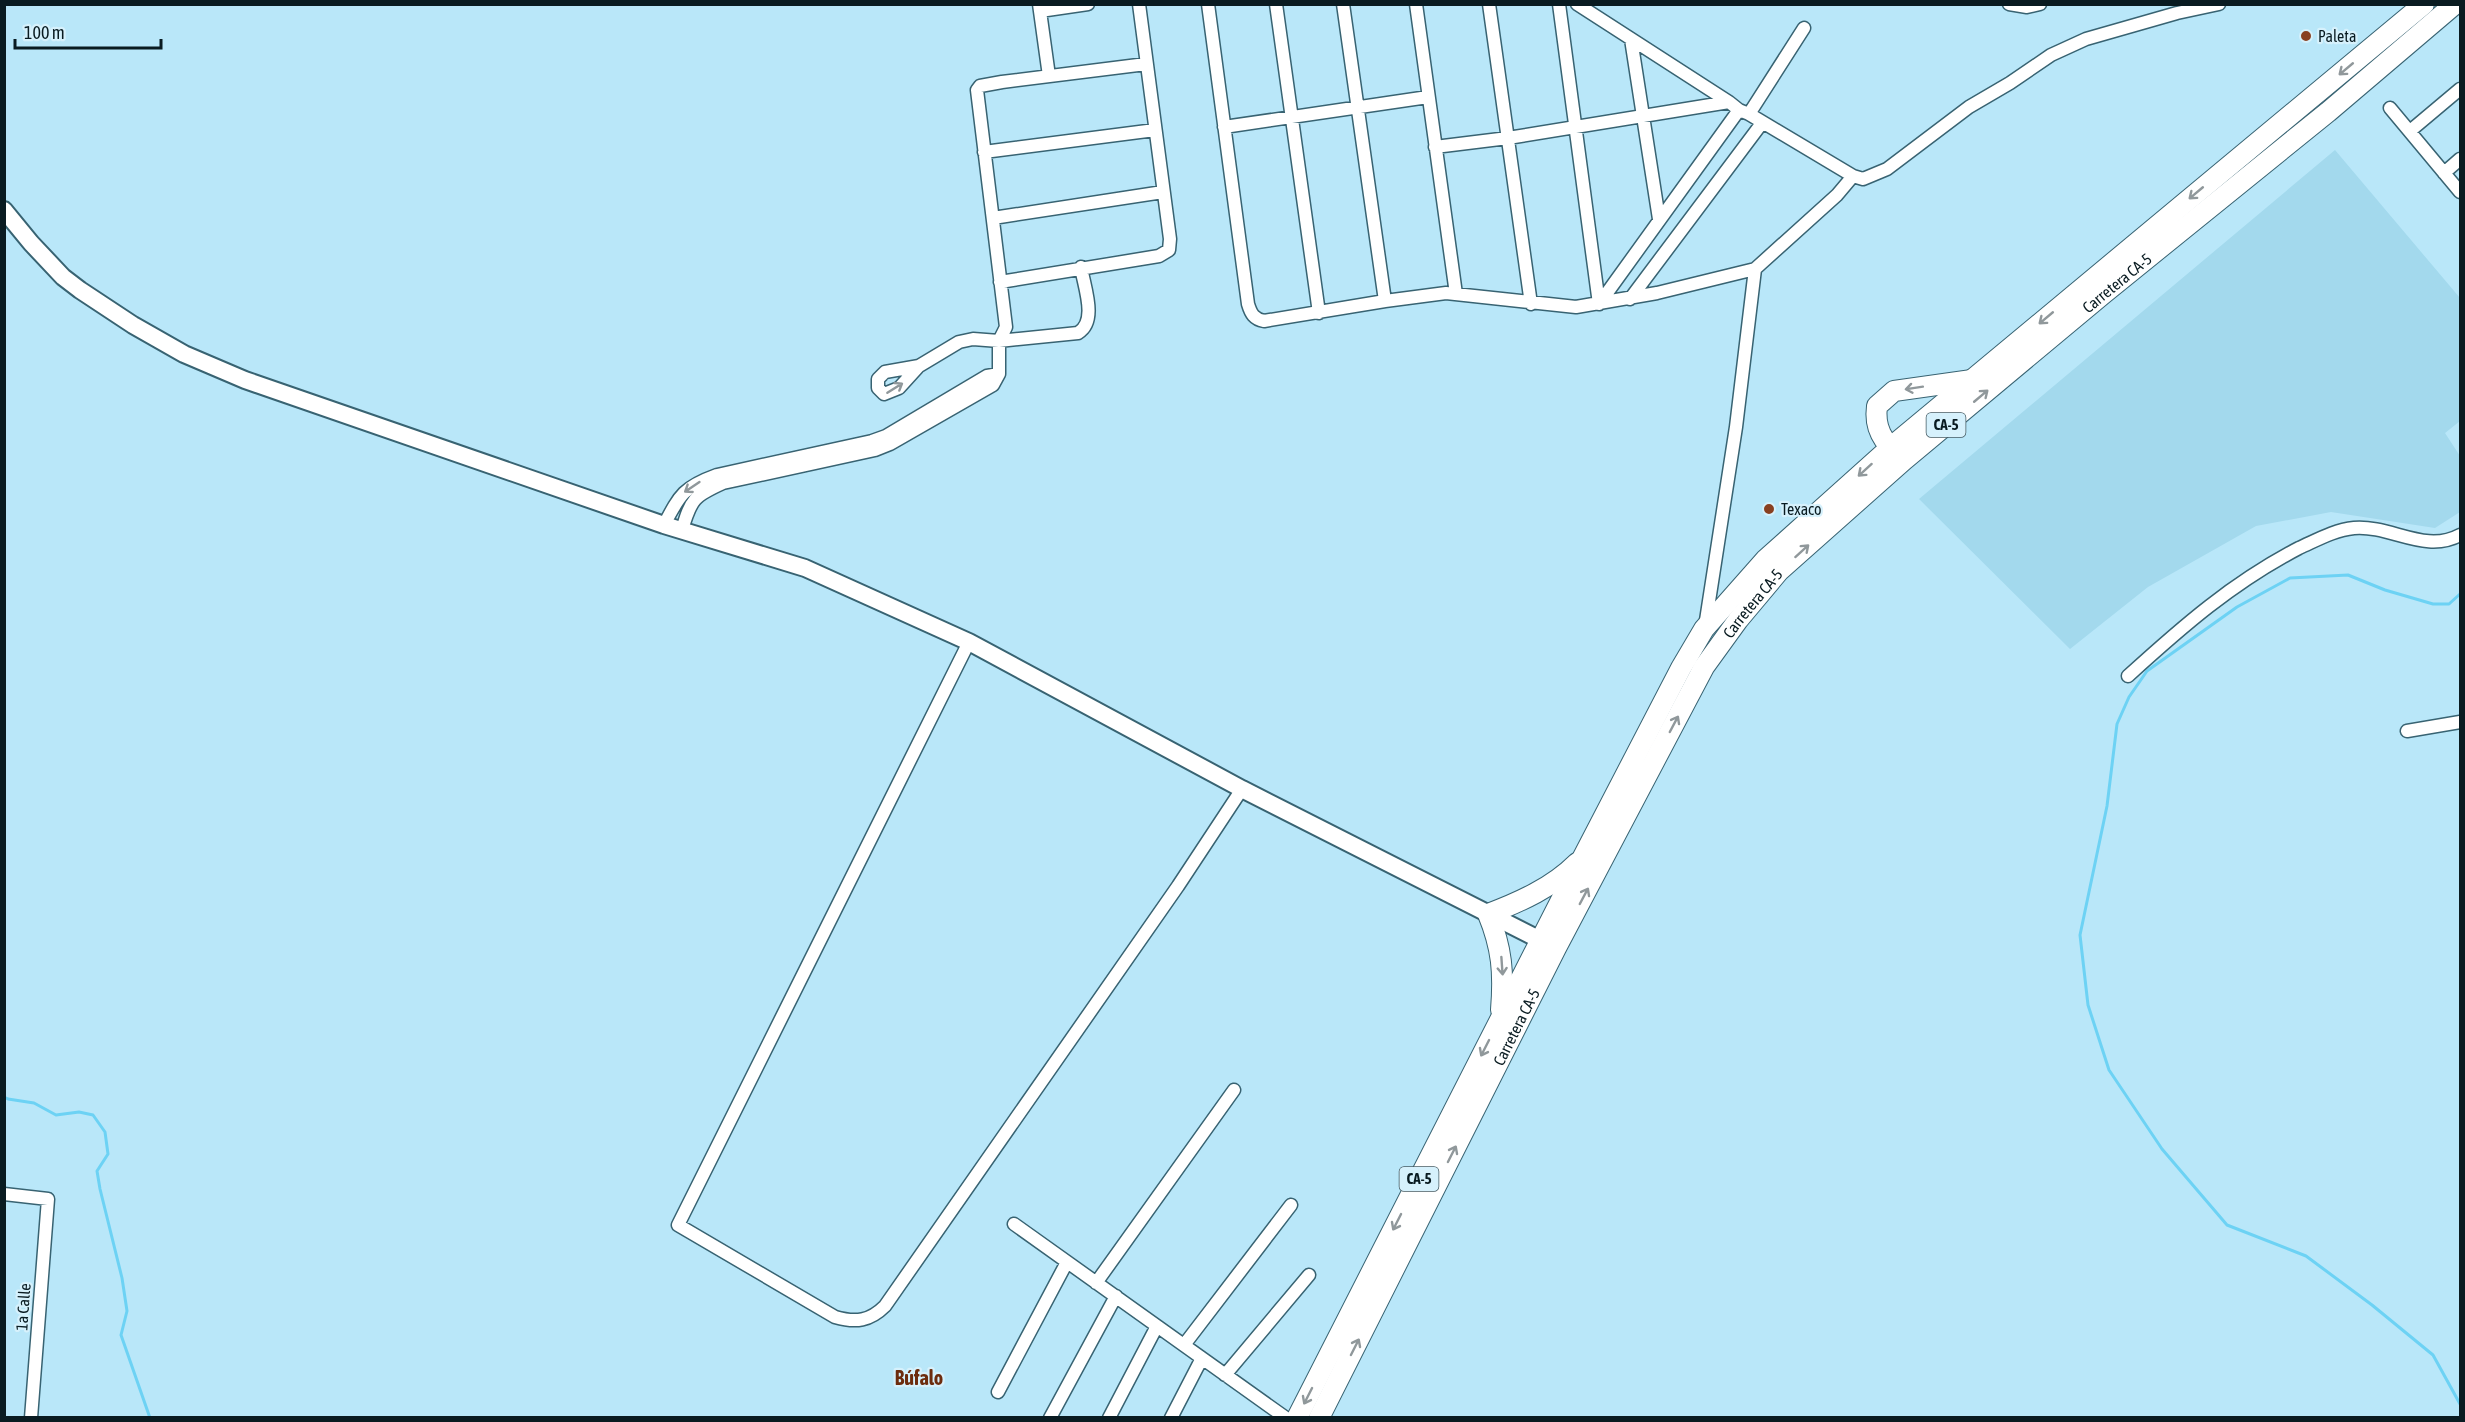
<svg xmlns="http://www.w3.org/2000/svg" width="2465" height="1422" viewBox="0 0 2465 1422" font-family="'Asap Condensed',sans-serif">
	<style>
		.built { fill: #a3d9ed }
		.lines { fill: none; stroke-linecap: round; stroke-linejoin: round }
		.stream { stroke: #6dd2f4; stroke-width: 3 }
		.minor-casing { stroke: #386372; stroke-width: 15 }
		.secondary-casing { stroke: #386372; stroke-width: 20 }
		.trunk-casing { stroke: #386372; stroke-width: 22 }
		.minor { stroke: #fff; stroke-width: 12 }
		.secondary { stroke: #fff; stroke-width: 16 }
		.trunk { stroke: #fff; stroke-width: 20 }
		.oneway { stroke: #90989b }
		.poi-dot { fill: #884021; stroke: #d6f1fc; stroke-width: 2 }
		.labels { text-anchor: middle; stroke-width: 4.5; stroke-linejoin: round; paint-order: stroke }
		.shield { fill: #d6f1fc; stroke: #465b63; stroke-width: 1.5 }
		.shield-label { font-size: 15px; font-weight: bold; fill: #091b21 }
		.poi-label { font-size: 16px; fill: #091b21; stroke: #d6f1fc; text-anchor: start }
		.street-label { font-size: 16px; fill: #091b21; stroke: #d6f1fc }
		.quarter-label { font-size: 20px; font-weight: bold; fill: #6c2c0e; stroke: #d6f1fc }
	</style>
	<rect width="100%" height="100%" fill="#b9e7f9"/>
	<!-- built -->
	<path class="built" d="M 2335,150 L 2460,298 L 2460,421 L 2445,433 L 2460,456 L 2460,512 L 2435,528 L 2331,512 L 2256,526 L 2148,587 L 2070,649 L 1919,499 Z"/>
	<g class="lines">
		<!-- stream -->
		<path class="stream" d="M 2460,594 L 2449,604 L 2433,604 L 2385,590 L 2348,575 L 2290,578 L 2237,607 L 2147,671 L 2129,697 L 2117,724 L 2107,806 L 2080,935 L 2088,1005 L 2109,1070 L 2162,1149 L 2227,1225 L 2306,1256 L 2372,1305 L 2433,1355 L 2460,1404
			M 4,1097 L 8,1099 L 34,1103 L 56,1115 L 79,1112 L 93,1115 L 105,1132 L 108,1154 L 97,1171 L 100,1189 L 122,1278 L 127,1311 L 121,1335 L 150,1418"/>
		<defs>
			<path id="minor" d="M 1039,4 L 1049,76
				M 1208,4 L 1248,304 C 1251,314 1254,319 1264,321 L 1385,301 L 1446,293 L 1576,307 L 1657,293 L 1755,269
				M 1276,4 L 1319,313
				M 1343,4 L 1385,301
				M 1416,4 L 1456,294
				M 1489,4 L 1531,304
				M 1559,4 L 1599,304
				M 1577,4 L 1729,102 L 1739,110 L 1749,114 L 1853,176
				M 2009,4 L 2027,7 L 2040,4
				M 1040,11 L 1088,4
				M 1631,39 L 1659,219
				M 2390,108 L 2460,192
				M 1749,114 L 1804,28
				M 1224,127 L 1428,97
				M 2410,131 L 2460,89
				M 1435,147 L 1508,138 L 1729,102
				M 984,152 L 1155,130
				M 2444,173 L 2460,159
				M 993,218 L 1163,192
				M 1000,282 L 1159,256 L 1169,250 L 1170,239 L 1139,4
				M 1630,299 L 1762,123
				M 1599,304 L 1739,110
				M 919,366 L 885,372 L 878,379 L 878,388 L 884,394 L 899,388 L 919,366 L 959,342 L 973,339 L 999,341 L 1078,333 C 1098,321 1084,287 1081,267
				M 664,525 C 680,494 684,487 717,475 L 872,441 L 886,436 L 987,376 L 999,374
				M 682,530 C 691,499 694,496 723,483 L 875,450 L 890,444 L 993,385 L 999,374 L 999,341 L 1006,327 L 977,90 L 980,86 L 1002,82 L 1146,64
				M 1705,627 L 1736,427 L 1755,269 L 1837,195 L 1853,176 L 1863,179 L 1887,169 L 1969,107 L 2010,83 L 2051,55 L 2086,39 L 2177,13 L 2219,4
				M 969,642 L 678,1225 L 835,1317 C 856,1323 870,1321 885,1306 L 1178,886 L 1242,789
				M 2128,676 C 2183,626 2232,583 2299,548 C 2317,540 2334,530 2354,528 C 2391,525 2425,554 2460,535
				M 2407,731 L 2460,722
				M 4,1194 L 48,1199 L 31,1418
				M 1014,1224 L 1286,1418
				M 1096,1283 L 1234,1090
				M 1184,1345 L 1291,1205
				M 1225,1375 L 1309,1275
				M 998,1392 L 1067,1262
				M 1050,1418 L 1116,1296
				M 1109,1418 L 1157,1326
				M 1171,1418 L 1202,1358"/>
			<path id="secondary" d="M 4,210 L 31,243 L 63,277 L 80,290 L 133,325 L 184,354 L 245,380 L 664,525 L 805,568 L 969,642 L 1242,789 L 1552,946"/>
			<g id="trunk">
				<path d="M 1899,455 C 1883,442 1874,428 1877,406 L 1894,391 L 1972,380"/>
				<path d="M 1501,1010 C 1504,973 1502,948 1488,914 C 1520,902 1553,887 1577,863"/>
				<path d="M 1297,1418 L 1583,857 L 1681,668 L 1704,629 L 1765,560 L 1890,448 L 2424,4"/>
				<path id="s1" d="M 1319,1418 L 1556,948 L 1704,667 L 1738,620 L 1779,571 L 1904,460 L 2103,294 L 2328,112 L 2455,4"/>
			</g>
		</defs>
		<!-- minor casing -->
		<use href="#minor" class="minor-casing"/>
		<!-- secondary casing -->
		<use href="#secondary" class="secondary-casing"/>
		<!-- trunk casing -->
		<use href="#trunk" class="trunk-casing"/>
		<!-- minor -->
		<use href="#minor" class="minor"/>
		<!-- secondary -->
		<use href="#secondary" class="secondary"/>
		<!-- trunk -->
		<use href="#trunk" class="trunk"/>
	</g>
	<!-- one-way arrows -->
	<defs><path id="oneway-shaft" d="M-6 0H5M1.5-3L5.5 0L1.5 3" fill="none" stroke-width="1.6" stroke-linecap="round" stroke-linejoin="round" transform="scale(1.5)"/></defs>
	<g class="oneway">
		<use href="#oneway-shaft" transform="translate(2346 69) rotate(140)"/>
		<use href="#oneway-shaft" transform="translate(2196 193) rotate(140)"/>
		<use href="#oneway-shaft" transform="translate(2046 318) rotate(140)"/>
		<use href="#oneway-shaft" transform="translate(895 388) rotate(-32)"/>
		<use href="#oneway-shaft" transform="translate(1914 388) rotate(171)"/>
		<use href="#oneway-shaft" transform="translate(1981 396) rotate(-40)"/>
		<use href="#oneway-shaft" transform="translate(1865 470) rotate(138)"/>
		<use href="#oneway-shaft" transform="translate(692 487) rotate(146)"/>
		<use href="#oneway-shaft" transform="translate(1802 551) rotate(-42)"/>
		<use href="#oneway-shaft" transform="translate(1674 724) rotate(-62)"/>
		<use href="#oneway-shaft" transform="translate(1584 896) rotate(-62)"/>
		<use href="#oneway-shaft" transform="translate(1502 966) rotate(86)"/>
		<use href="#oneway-shaft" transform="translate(1485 1048) rotate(117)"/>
		<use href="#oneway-shaft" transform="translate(1452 1154) rotate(-63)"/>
		<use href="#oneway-shaft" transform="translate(1397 1222) rotate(117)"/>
		<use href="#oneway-shaft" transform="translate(1355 1347) rotate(-63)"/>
		<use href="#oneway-shaft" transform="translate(1308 1396) rotate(117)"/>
	</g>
	<!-- markers -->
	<g class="poi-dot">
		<circle cx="2306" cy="36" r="6"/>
		<circle cx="1769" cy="509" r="6"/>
	</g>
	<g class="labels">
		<!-- shield labels -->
		<g class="shield">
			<rect x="1926.5" y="413" width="39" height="24" rx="4.5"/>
			<rect x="1399.5" y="1167" width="39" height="24" rx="4.5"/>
		</g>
		<g class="shield-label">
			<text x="1946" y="430">CA-5</text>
			<text x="1419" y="1184">CA-5</text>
		</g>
		<!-- poi labels -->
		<g class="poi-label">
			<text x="2318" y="42">Paleta</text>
			<text x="1781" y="515">Texaco</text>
		</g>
		<!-- street labels -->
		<g class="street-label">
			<text dy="6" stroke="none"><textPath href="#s1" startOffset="1410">Carretera CA-5</textPath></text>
			<text dy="6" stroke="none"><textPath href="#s1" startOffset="924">Carretera CA-5</textPath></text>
			<text dy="6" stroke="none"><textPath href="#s1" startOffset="438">Carretera CA-5</textPath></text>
			<text transform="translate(23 1307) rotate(-86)" y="6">1a Calle</text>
		</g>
		<!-- quarter labels -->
		<g class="quarter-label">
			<text x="919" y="1385">Búfalo</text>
		</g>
	</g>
	<!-- border -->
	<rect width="2465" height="1422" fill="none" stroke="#091b21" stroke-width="12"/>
	<!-- scale -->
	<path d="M15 39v9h146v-9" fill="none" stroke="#091b21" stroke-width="3"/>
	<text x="24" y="39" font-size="18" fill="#091b21" stroke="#d6f1fc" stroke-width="4.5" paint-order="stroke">100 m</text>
</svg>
